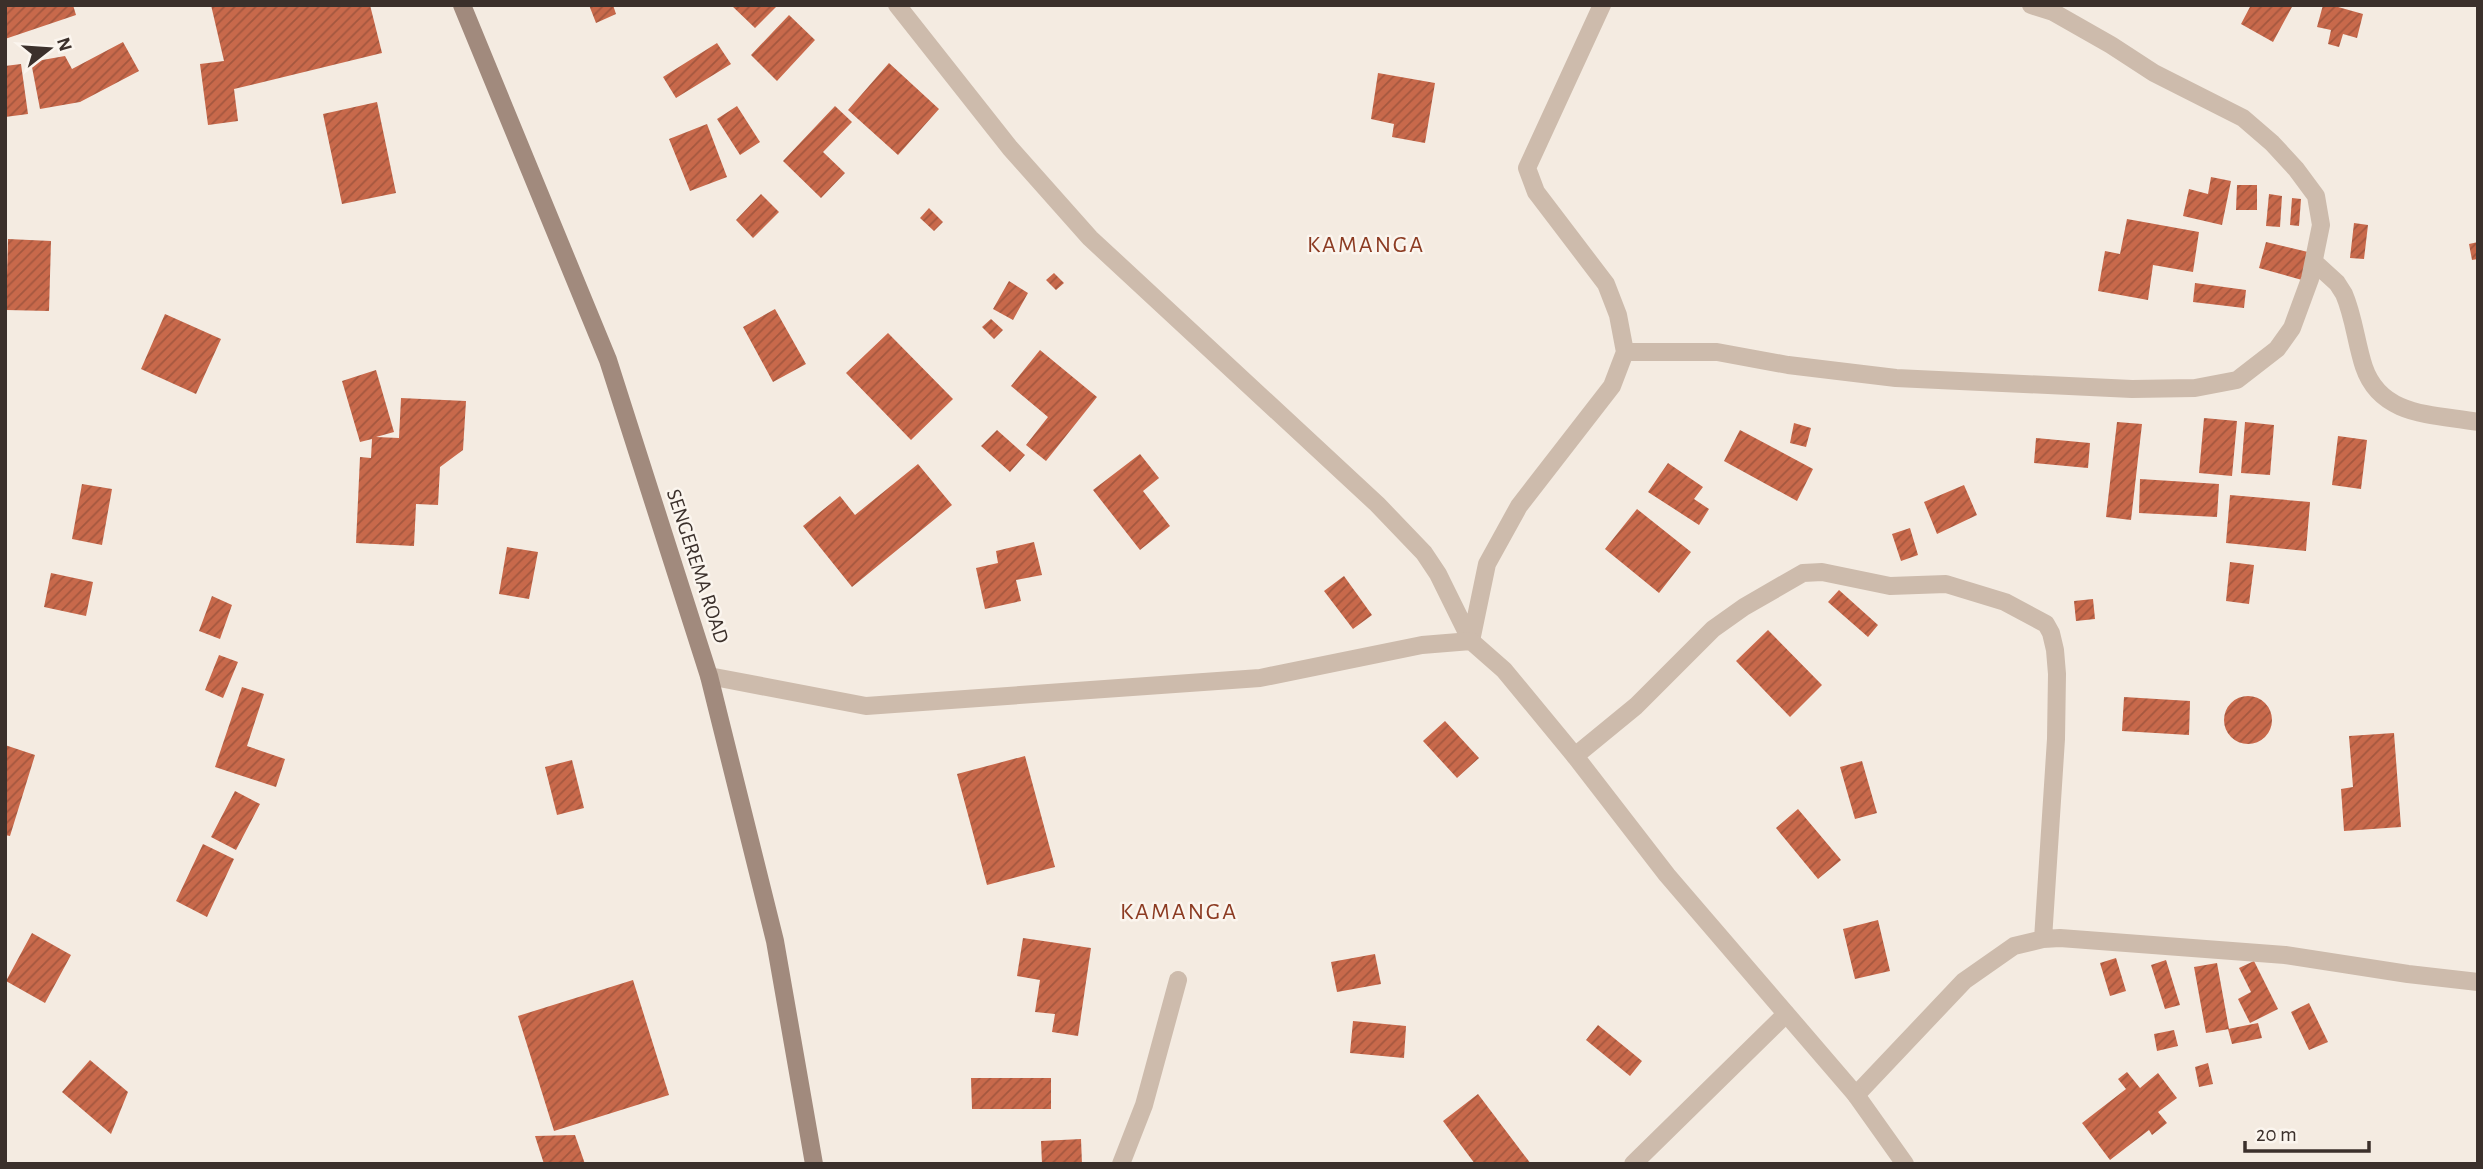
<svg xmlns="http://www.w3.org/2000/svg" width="2483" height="1169" viewBox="0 0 2483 1169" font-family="'Alegreya Sans',sans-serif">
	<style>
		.building { fill: url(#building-hatch) }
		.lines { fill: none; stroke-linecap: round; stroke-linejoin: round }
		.minor { stroke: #cdbbac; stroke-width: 18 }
		.tertiary { stroke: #cdbbac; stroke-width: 18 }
		.secondary { stroke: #a18a7d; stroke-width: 18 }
		.labels { text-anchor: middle; stroke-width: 5; stroke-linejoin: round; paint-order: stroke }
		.street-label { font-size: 21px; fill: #3b302b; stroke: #fbf5ee }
		.quarter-label { font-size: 24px; letter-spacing: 2px; fill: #8c3b22; stroke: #fbf5ee }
	</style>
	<defs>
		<pattern id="building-hatch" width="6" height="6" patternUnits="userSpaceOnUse" patternTransform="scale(1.75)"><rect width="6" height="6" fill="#c8694b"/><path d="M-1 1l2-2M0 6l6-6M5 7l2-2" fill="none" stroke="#a4573f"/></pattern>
	</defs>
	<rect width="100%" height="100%" fill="#f4ebe1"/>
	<!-- building -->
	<path class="building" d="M 5,5 L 73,5 L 76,15 L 5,39 Z
		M 211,5 L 370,5 L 382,53 L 234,89 L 238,121 L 208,125 L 200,64 L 224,61 Z
		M 589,5 L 613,5 L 616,14 L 596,23 Z
		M 731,5 L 778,5 L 755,28 Z
		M 2251,5 L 2293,5 L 2273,42 L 2241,24 Z
		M 2323,5 L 2331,5 L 2363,14 L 2357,38 L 2343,34 L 2339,47 L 2328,44 L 2331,30 L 2317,27 Z
		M 789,15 L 815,40 L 777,81 L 751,55 Z
		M 123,42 L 139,71 L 80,102 L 40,109 L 31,62 L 65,56 L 72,69 Z
		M 717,43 L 731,64 L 676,98 L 663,77 Z
		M 889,63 L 939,109 L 898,155 L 848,110 Z
		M 21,64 L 28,114 L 5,117 L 5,66 Z
		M 1378,73 L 1435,83 L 1425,143 L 1392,137 L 1394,124 L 1371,119 Z
		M 377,102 L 396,193 L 342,204 L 323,114 Z
		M 737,106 L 760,142 L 740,155 L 717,119 Z
		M 835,106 L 852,122 L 823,152 L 845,173 L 821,198 L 783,161 Z
		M 707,124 L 727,177 L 690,191 L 669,139 Z
		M 2211,177 L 2231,181 L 2222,225 L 2183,216 L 2189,189 L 2208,194 Z
		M 2237,185 L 2257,185 L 2257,210 L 2236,210 Z
		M 761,194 L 779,212 L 753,238 L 736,220 Z
		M 2269,194 L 2282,196 L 2280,227 L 2266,226 Z
		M 2292,198 L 2301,199 L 2299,226 L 2290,225 Z
		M 929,208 L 943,222 L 934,231 L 920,218 Z
		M 2127,219 L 2199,232 L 2193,272 L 2153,265 L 2148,300 L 2098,291 L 2105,251 L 2120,254 Z
		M 2354,223 L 2368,225 L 2364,259 L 2350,258 Z
		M 8,239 L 51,241 L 49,311 L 6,310 Z
		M 2266,242 L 2308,252 L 2302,280 L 2259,268 Z
		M 2478,242 L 2478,259 L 2472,260 L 2469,244 Z
		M 1054,273 L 1064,283 L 1056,290 L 1046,280 Z
		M 1009,281 L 1028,293 L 1013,320 L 993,309 Z
		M 2195,283 L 2246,290 L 2244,308 L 2193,302 Z
		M 775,309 L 806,364 L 773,382 L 743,327 Z
		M 165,314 L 221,339 L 196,394 L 141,369 Z
		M 991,319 L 1003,330 L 994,339 L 982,327 Z
		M 888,333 L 953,399 L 911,440 L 846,373 Z
		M 1040,350 L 1097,397 L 1046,461 L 1026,445 L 1048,417 L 1011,386 Z
		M 376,370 L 394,432 L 376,437 L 399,438 L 401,398 L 466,401 L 463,450 L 440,467 L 438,505 L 416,504 L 414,546 L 356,543 L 360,457 L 371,458 L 372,439 L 360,442 L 342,381 Z
		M 2204,418 L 2237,421 L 2232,476 L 2199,473 Z
		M 2117,422 L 2142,424 L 2131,520 L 2106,517 Z
		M 2245,422 L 2274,425 L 2270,475 L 2241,473 Z
		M 1794,423 L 1811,428 L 1806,447 L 1790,443 Z
		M 997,430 L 1025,455 L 1010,472 L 981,446 Z
		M 1740,430 L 1813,469 L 1797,501 L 1724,461 Z
		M 2338,436 L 2367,440 L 2361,489 L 2332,485 Z
		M 2036,438 L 2090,443 L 2088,468 L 2034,463 Z
		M 1140,454 L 1159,478 L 1143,491 L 1170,526 L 1140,550 L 1093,490 Z
		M 1668,463 L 1703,487 L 1694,499 L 1709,509 L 1699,525 L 1648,492 Z
		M 918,464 L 952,505 L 852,587 L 803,526 L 840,496 L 855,515 Z
		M 2140,479 L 2219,484 L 2217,517 L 2139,513 Z
		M 82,484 L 112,489 L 102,545 L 72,539 Z
		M 1964,485 L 1977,515 L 1937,534 L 1924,502 Z
		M 2230,495 L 2310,502 L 2306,551 L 2226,543 Z
		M 1637,509 L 1691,552 L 1659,593 L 1605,549 Z
		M 1910,528 L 1918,555 L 1901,561 L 1892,534 Z
		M 1034,542 L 1042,575 L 1016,580 L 1021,601 L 985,609 L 976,568 L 998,563 L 996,551 Z
		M 507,547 L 538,552 L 529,599 L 499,594 Z
		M 2230,562 L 2254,565 L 2249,604 L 2226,601 Z
		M 51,573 L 93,582 L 86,616 L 44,607 Z
		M 1344,576 L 1372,615 L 1353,629 L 1324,591 Z
		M 1839,590 L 1878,625 L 1868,637 L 1828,602 Z
		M 212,596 L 232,605 L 220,639 L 199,631 Z
		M 2093,599 L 2095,619 L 2076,621 L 2074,601 Z
		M 1768,630 L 1822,685 L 1790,717 L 1736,661 Z
		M 219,655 L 238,662 L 223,698 L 205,690 Z
		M 242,687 L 264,694 L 247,746 L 285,759 L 276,787 L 215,767 Z
		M2224 720a24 24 0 1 1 48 0a24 24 0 1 1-48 0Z
		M 2124,697 L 2190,701 L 2189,735 L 2122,731 Z
		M 1445,721 L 1479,758 L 1457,778 L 1423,741 Z
		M 2394,733 L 2401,827 L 2344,831 L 2341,789 L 2353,787 L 2349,736 Z
		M 5,745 L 35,755 L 10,836 L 5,835 Z
		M 1025,756 L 1055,867 L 987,885 L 957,774 Z
		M 572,760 L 584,808 L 557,815 L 545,767 Z
		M 1862,761 L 1877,813 L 1855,819 L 1840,767 Z
		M 235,791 L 260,804 L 236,850 L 211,837 Z
		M 1798,809 L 1841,860 L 1818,879 L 1776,828 Z
		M 203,844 L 234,859 L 207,917 L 176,901 Z
		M 1878,920 L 1890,971 L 1855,979 L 1843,929 Z
		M 32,933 L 71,955 L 45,1003 L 6,981 Z
		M 1023,938 L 1091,948 L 1078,1036 L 1052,1032 L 1055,1014 L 1035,1012 L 1040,980 L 1017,976 Z
		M 1375,954 L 1381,984 L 1337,992 L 1331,962 Z
		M 2116,958 L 2126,991 L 2110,996 L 2100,963 Z
		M 2166,960 L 2180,1005 L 2165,1009 L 2151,965 Z
		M 2254,961 L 2278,1009 L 2250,1023 L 2238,999 L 2251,992 L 2239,968 Z
		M 2217,963 L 2229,1029 L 2206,1033 L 2194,967 Z
		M 633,980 L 669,1095 L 554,1131 L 518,1016 Z
		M 2309,1003 L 2328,1042 L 2309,1050 L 2291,1012 Z
		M 1353,1021 L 1406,1026 L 1404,1058 L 1350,1053 Z
		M 2258,1023 L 2262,1038 L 2232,1044 L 2228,1029 Z
		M 1598,1025 L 1642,1061 L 1630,1076 L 1586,1040 Z
		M 2174,1030 L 2178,1046 L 2157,1051 L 2154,1034 Z
		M 90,1060 L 128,1092 L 111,1134 L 62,1092 Z
		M 2208,1063 L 2213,1084 L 2199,1087 L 2195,1067 Z
		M 2127,1072 L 2140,1088 L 2158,1073 L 2177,1098 L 2158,1112 L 2167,1123 L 2152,1135 L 2149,1130 L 2110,1160 L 2082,1123 L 2126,1089 L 2118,1079 Z
		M 971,1078 L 1051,1078 L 1051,1109 L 972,1109 Z
		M 1478,1094 L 1531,1164 L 1475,1164 L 1443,1121 Z
		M 575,1135 L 585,1164 L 544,1164 L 535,1136 Z
		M 1081,1139 L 1082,1164 L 1042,1164 L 1041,1141 Z"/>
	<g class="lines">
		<!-- minor -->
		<path class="minor" d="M 897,5 L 1010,148 L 1090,238 L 1377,504 L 1424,553 L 1438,574 L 1471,641
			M 2314,262 L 2337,283 L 2344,294 C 2354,317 2356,343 2364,367 C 2381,417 2433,414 2478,422
			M 1625,352 L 1717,352 L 1788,365 L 1896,378 L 2132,389 L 2195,388 L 2237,380 L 2277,349 L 2292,328 L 2310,279 L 2321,225 L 2316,196 L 2296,169 L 2272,143 L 2243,118 L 2154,73 L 2111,45 L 2053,12 L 2031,5
			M 1471,641 L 1487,564 L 1519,506 L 1612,386 L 1625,352 L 1618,315 L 1606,284 L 1536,192 L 1527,168 L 1602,5
			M 1575,756 L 1636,706 L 1713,629 L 1744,607 L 1803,573 L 1822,572 L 1890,586 L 1946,584 L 2005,602 L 2046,624 L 2051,633 L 2055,650 L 2057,674 L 2056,739 L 2043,939
			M 1856,1095 L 1964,981 L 2014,946 L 2043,939 L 2060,938 L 2285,955 L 2408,974 L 2478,982
			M 1121,1164 L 1144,1105 L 1178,980
			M 1633,1164 L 1786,1014"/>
		<!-- tertiary -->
		<path class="tertiary" d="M 709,676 L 866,706 L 1260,678 L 1422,645 L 1471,641 L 1504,670 L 1575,756 L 1667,875 L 1856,1095 L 1905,1164"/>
		<!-- secondary -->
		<path class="secondary" d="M 462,5 L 608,360 L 709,676 L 775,941 L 814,1164"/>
	</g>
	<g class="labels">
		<!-- street labels -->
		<g class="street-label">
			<text transform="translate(698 566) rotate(72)" y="7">SENGEREMA ROAD</text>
		</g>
		<!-- quarter labels -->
		<g class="quarter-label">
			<text x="1366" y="252">KAMANGA</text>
			<text x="1179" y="919">KAMANGA</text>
		</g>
	</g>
	<!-- border -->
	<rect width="2483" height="1169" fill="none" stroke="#3b302b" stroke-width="14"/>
	<!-- north arrow -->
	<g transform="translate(49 49) rotate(73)" stroke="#fbf5ee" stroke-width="5" paint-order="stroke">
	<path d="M0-5L12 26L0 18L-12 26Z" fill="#3b302b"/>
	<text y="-10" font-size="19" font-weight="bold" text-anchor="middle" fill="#3b302b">N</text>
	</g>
	<!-- scale -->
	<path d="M2245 1141v10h124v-10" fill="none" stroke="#3b302b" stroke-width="3.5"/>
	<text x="2256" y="1141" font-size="21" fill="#3b302b" stroke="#fbf5ee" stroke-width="5" paint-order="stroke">20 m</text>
</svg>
